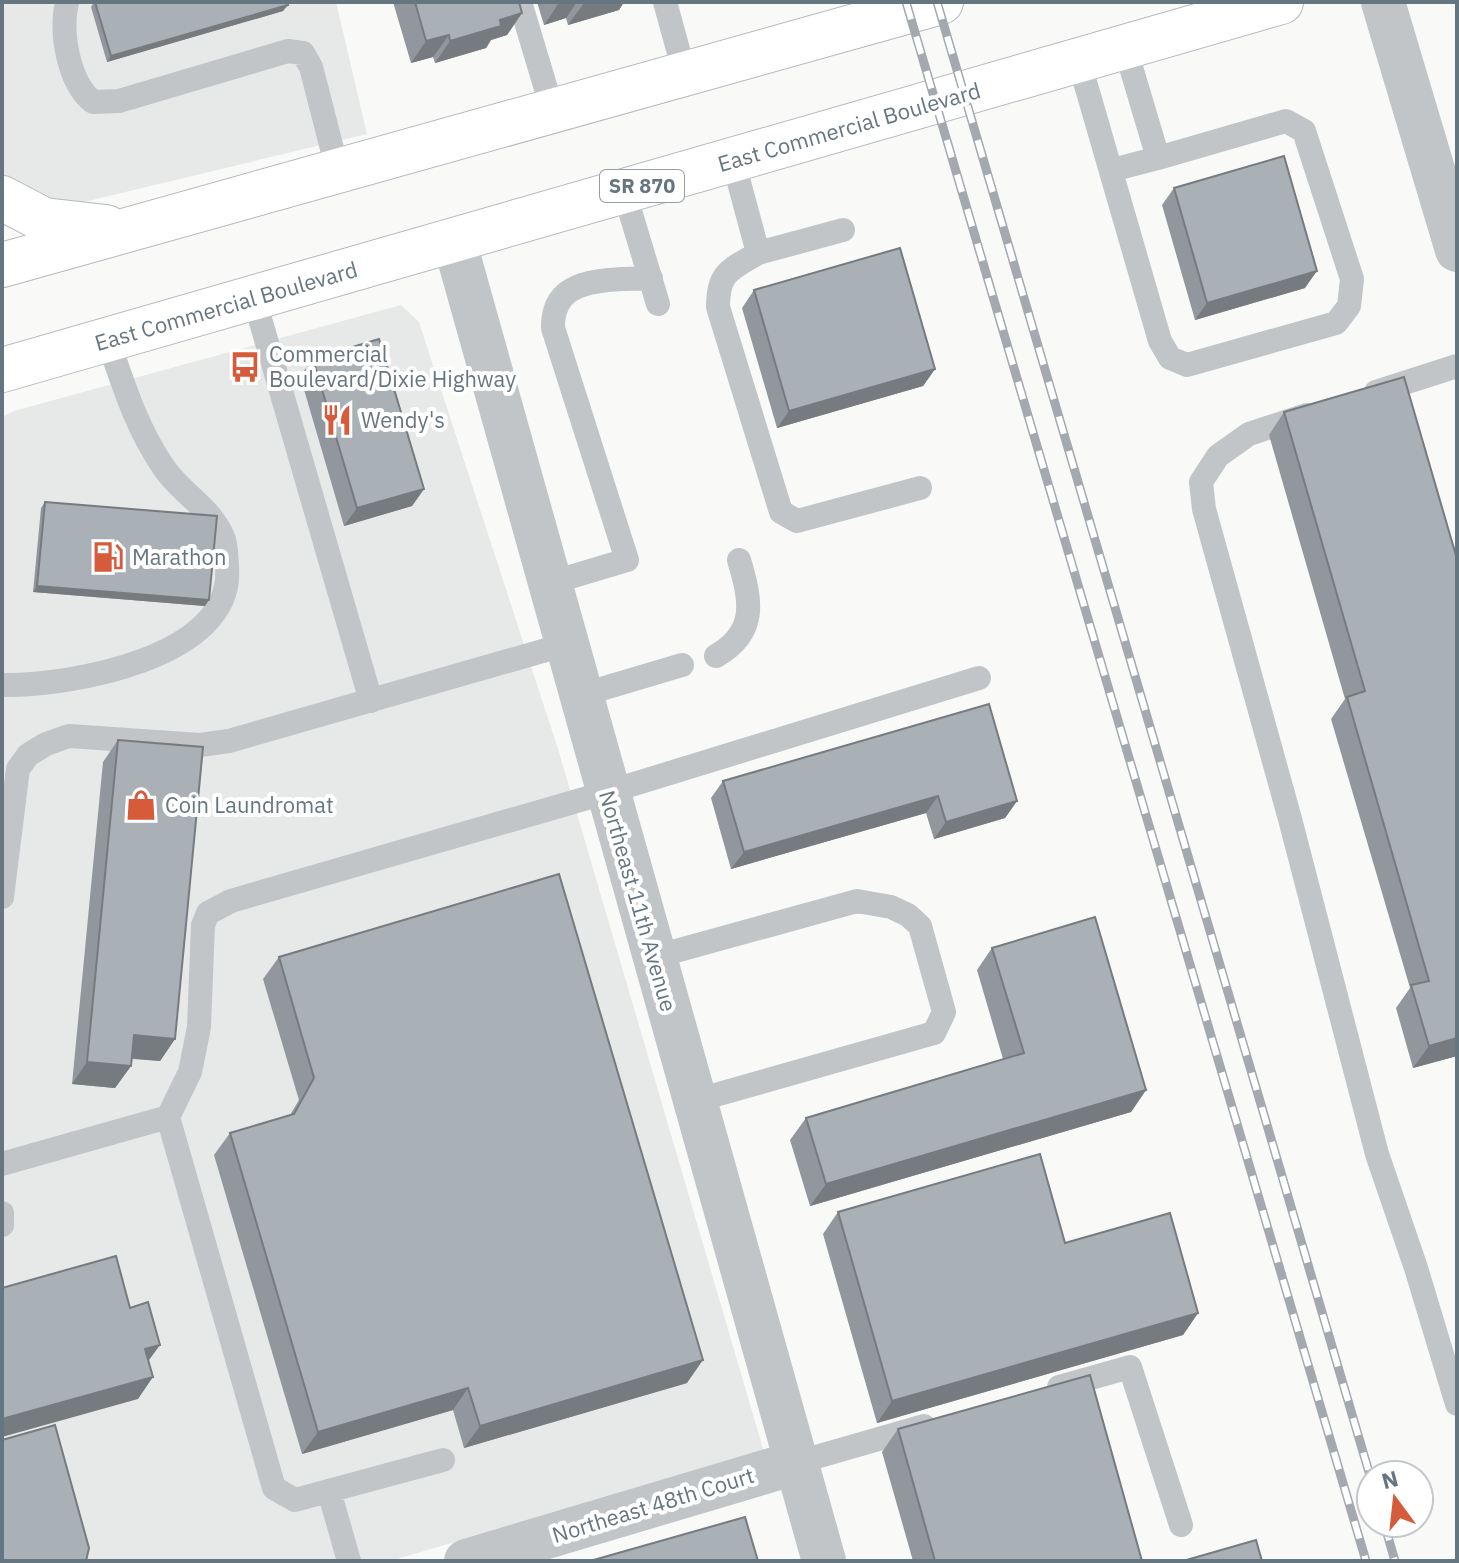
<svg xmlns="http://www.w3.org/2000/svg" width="1459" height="1563" viewBox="0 0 1459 1563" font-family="'IBM Plex Sans',sans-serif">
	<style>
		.built { fill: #e7e8e8 }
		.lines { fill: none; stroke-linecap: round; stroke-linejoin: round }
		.primary-casing { stroke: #b4b9bd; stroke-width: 46 }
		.service { stroke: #c1c5c8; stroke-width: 24 }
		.minor { stroke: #c1c5c8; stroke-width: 44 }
		.primary { stroke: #fff; stroke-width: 44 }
		.rail-casing { stroke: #a3a9ae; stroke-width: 9 }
		.rail { stroke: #fff; stroke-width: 6; stroke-dasharray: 18; stroke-linecap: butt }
		.wall { fill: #91979d }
		.shaded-wall { fill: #767b7f }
		.building { fill: #a9b0b6; stroke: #767b7f; stroke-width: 2 }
		.labels { text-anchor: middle; stroke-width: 8; stroke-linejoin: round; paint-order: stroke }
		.shield { fill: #fff; stroke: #949fa6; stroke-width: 2 }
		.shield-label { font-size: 20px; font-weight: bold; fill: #667680 }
		.street-label { font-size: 22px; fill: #667680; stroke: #fff }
		.poi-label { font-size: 22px; fill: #667680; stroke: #fff; text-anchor: start }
	</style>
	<rect width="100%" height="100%" fill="#f9f9f8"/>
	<!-- built -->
	<path class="built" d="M 2,2 L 336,2 L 367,134 L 42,212 L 2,193 Z
		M 401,305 L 419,322 L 558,749 L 764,1452 L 390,1561 L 2,1561 L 2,417 L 14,411 Z"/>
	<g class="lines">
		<defs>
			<path id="primary" d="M 2,198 L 44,220 L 106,227
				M 2,265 L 941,2
				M 2,370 L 1281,2"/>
		</defs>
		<!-- primary casing -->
		<use href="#primary" class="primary-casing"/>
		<!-- service -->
		<path class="service" d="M 67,2 C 60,32 68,82 93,102 L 119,101 L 288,51 L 303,53 L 311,67 L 338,172
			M 520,2 L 553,112
			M 665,2 L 685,75
			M 1079,61 L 1160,341 L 1170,358 L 1187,365 L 1336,323 L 1349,306 L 1352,279 L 1304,131 L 1286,121 L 1158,158 L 1125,47
			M 733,160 L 758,253 L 843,230
			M 1112,170 L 1158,158
			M 624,191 L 658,304
			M 758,253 C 730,270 718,272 718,307 L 781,512 L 797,521 L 920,488
			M 254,298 L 371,701
			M 1376,392 L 1457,366
			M 1307,415 L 1249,434 L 1218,456 L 1201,482 L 1204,509 L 1290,819 L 1377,1154 L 1416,1268 L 1457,1404
			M 550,583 L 627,560 L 553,328 C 552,273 612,281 651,278
			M 716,656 C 758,632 751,600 739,560
			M 2,685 C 69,686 235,658 227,567 C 226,557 227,545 223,537 C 211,508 181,493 164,468 C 136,427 124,386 108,340
			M 581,695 L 682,665
			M 2,897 L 18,769 L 28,755 L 46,744 L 69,736 L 200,745 L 229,741 L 567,644
			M 654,957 L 857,901 L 891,907 L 908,915 L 920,926 L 944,1012 L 934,1033 L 694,1101
			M 168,1117 L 190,1072 L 199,1027 L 203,925 L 208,913 L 231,901 L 608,792 L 979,678
			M 2,1164 L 168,1117 L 274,1488 L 295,1500 L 443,1460
			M 2,1213 L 2,1225
			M 1059,1387 L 1130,1367 L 1181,1525
			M 795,1463 L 924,1426
			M 329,1491 L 349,1561"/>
		<!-- minor -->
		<path class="minor" d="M 1383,2 L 1457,250
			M 454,240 L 824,1561
			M 466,1561 L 795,1463"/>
		<!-- primary -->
		<use href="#primary" class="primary"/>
		<defs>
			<path id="rail" d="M 906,2 L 1366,1561
				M 937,2 L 1371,1479
				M 1384,1523 L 1395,1561"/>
		</defs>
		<!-- rail casing -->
		<use href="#rail" class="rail-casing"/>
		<!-- rail -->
		<use href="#rail" class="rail"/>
	</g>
	<!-- wall -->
	<path class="wall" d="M 94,2 L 287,2 L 283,11 L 107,62 L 91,7 Z
		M 393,2 L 519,2 L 522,13 L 507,35 L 491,40 L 486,48 L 435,63 L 433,57 L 411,63 Z
		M 537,2 L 624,2 L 619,10 L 568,25 L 566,18 L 544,25 Z
		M 1174,188 L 1305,288 L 1195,320 L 1162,205 Z
		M 754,290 L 935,369 L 923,386 L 777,428 L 742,308 Z
		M 313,359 L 424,489 L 412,506 L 344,526 L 300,376 Z
		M 1284,412 L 1457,559 L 1457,1056 L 1413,1068 L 1396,1008 L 1410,988 L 1331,719 L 1345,699 L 1269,435 Z
		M 45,502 L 205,606 L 33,592 L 41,508 Z
		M 118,740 L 175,1039 L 160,1061 L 132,1059 L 131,1066 L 115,1088 L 72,1084 L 103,762 Z
		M 723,781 L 1017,801 L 1005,818 L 934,839 L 926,813 L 731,869 L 711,798 Z
		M 992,948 L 1146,1090 L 1131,1112 L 810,1206 L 790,1140 L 806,1118 L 1003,1059 L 977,970 Z
		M 279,957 L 687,1383 L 464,1448 L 453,1410 L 302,1454 L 214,1155 L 230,1133 L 290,1115 L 299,1100 L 263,979 Z
		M 838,1212 L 1065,1243 L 1198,1313 L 1183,1335 L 877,1423 L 823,1234 Z
		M 898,1429 L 1142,1561 L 913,1561 L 882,1452 Z"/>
	<!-- shaded-wall -->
	<path class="shaded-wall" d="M 561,2 L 577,2 L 566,18 L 544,25 L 559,3 Z
		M 586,2 L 624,2 L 619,10 L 568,25 L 584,3 Z
		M 288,5 L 283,11 L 107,62 L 111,56 Z
		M 522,13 L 507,35 L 491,40 L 486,48 L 435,63 L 450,41 L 500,20 Z
		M 449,35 L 433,57 L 411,63 L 426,41 Z
		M 1317,271 L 1305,288 L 1195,320 L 1207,303 Z
		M 935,369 L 923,386 L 777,428 L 789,411 Z
		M 424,489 L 412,506 L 344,526 L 357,508 Z
		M 37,586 L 209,600 L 205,606 L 33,592 Z
		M 938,796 L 926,813 L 731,869 L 744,852 Z
		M 1017,801 L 1005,818 L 934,839 L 946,822 Z
		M 134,1035 L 175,1039 L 160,1061 L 118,1057 Z
		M 1457,1038 L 1457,1056 L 1413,1068 L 1429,1046 Z
		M 87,1062 L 131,1066 L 115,1088 L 72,1084 Z
		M 1146,1090 L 1131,1112 L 810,1206 L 826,1184 Z
		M 1198,1313 L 1183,1335 L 877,1423 L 892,1401 Z
		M 160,1345 L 144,1367 L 145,1349 Z
		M 703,1360 L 687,1383 L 464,1448 L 480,1426 Z
		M 153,1377 L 138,1399 L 2,1437 L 2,1419 Z
		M 468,1388 L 453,1410 L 302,1454 L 318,1432 Z"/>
	<!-- building -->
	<path class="building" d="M 95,2 L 287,2 L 288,5 L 111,56 Z
		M 415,2 L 519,2 L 522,13 L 500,20 L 501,26 L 450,41 L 449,35 L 426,41 Z
		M 1284,156 L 1317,271 L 1207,303 L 1174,188 Z
		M 900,248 L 935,369 L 789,411 L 754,290 Z
		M 379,339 L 424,489 L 357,508 L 313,359 Z
		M 1404,377 L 1457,559 L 1457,1038 L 1429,1046 L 1411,985 L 1429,981 L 1347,697 L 1365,691 L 1284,412 Z
		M 45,502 L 217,516 L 209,600 L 37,586 Z
		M 989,704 L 1017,801 L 946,822 L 938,796 L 744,852 L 723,781 Z
		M 118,740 L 203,747 L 175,1039 L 134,1035 L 131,1066 L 87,1062 Z
		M 559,874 L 703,1360 L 480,1426 L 468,1388 L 318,1432 L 230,1133 L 294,1114 L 314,1078 L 279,957 Z
		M 1095,917 L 1146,1090 L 826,1184 L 806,1118 L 1024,1053 L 992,948 Z
		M 1040,1154 L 1065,1243 L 1170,1213 L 1198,1313 L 892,1401 L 838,1212 Z
		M 116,1256 L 130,1308 L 148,1302 L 160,1345 L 145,1349 L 153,1377 L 2,1419 L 2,1288 Z
		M 1090,1375 L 1142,1561 L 935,1561 L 898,1429 Z
		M 55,1425 L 89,1548 L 86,1561 L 2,1561 L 2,1440 Z
		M 745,1517 L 758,1561 L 590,1561 Z
		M 1256,1540 L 1262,1561 L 1183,1561 Z"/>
	<!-- icons -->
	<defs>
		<symbol id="bus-bare" viewBox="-9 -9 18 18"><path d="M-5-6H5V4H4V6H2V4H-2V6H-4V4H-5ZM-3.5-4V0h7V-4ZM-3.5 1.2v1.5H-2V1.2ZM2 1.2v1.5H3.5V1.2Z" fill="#d65b3b" stroke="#fff" stroke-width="2.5" paint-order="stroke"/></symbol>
		<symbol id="restaurant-bare" viewBox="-9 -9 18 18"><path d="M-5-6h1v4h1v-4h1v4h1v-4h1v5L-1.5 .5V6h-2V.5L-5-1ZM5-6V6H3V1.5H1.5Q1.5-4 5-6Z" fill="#d65b3b" stroke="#fff" stroke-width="2.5" paint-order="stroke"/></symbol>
		<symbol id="fuel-bare" viewBox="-9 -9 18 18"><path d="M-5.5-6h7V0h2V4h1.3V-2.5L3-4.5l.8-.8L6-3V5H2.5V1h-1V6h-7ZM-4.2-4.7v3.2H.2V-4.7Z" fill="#d65b3b" stroke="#fff" stroke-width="2.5" paint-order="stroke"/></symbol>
		<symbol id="shop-bare" viewBox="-9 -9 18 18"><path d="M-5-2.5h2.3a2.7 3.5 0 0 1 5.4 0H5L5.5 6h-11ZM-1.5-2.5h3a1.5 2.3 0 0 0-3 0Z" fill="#d65b3b" stroke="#fff" stroke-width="2.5" paint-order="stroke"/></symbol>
	</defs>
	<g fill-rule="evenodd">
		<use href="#bus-bare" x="223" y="345" width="44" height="44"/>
		<use href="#restaurant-bare" x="315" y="398" width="44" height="44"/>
		<use href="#fuel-bare" x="86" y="535" width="44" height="44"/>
		<use href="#shop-bare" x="119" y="783" width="44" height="44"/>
	</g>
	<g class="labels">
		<!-- shield labels -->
		<rect class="shield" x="600" y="170" width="84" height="32" rx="6"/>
		<g class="shield-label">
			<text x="642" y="193">SR 870</text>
		</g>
		<!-- street labels -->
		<g class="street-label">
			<text transform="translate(849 127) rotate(-16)" y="8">East Commercial Boulevard</text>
			<text transform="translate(226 306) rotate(-16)" y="8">East Commercial Boulevard</text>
			<text transform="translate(638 901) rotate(74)" y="8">Northeast 11th Avenue</text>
			<text transform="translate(653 1505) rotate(-17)" y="8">Northeast 48th Court</text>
		</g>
		<!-- poi labels -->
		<g class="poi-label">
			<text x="269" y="362">Commercial<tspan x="269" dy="25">Boulevard/Dixie Highway</tspan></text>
			<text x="361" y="428">Wendy's</text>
			<text x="132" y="565">Marathon</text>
			<text x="165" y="813">Coin Laundromat</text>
		</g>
	</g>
	<!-- border -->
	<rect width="1459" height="1563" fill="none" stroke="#667680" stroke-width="8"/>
	<!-- north arrow -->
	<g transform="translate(1395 1499) rotate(345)"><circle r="38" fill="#ffffff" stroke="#c2c8cc" stroke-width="2"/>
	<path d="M0-6L14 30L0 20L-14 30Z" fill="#d65b3b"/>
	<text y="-12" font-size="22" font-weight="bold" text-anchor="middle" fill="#667680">N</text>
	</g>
</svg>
